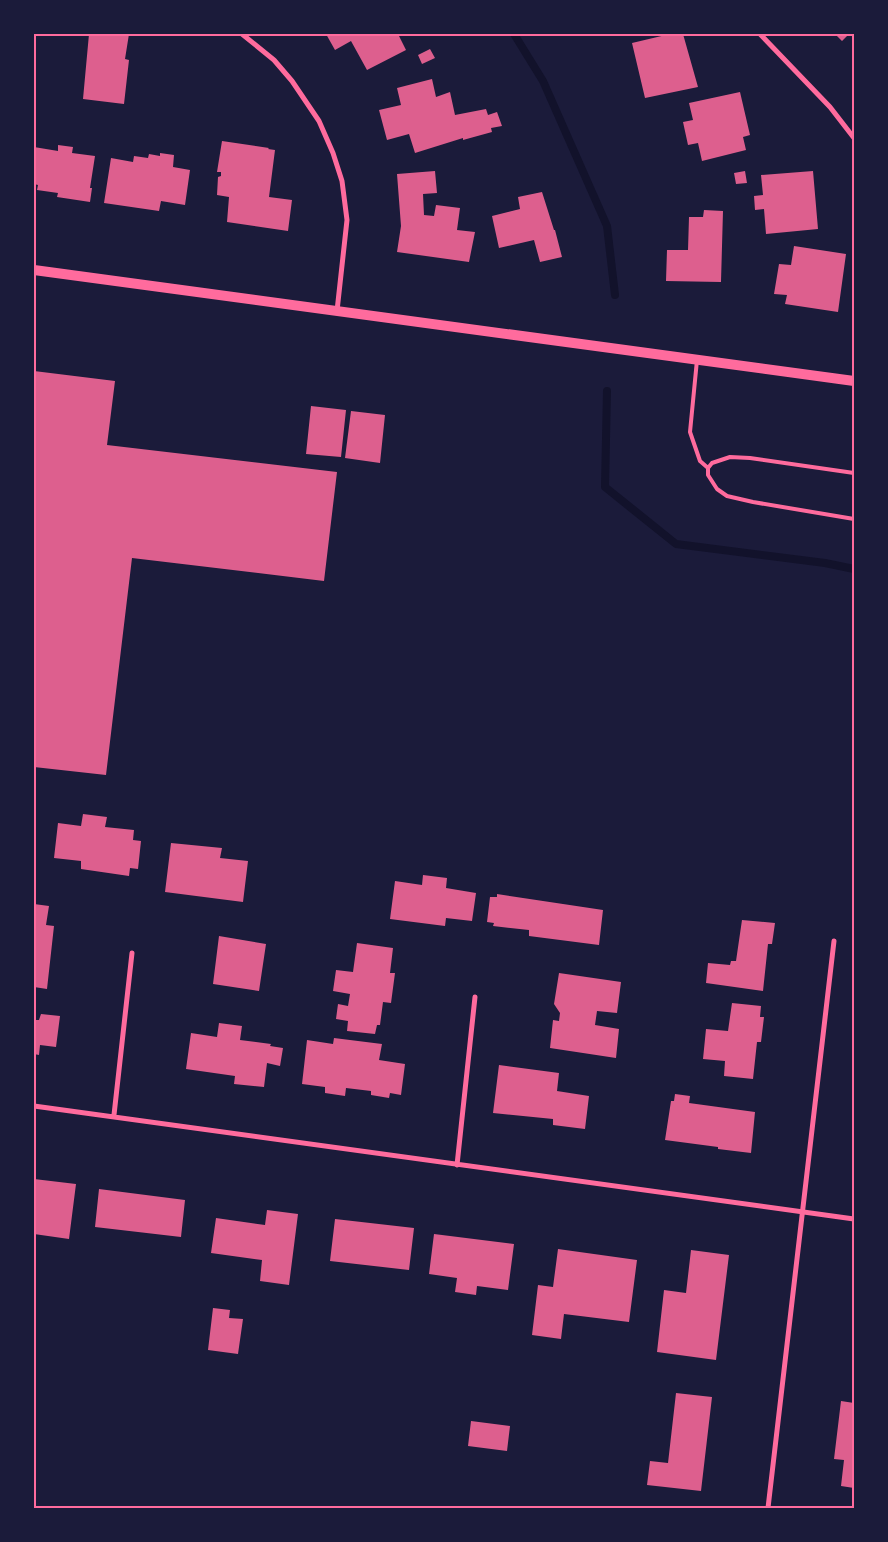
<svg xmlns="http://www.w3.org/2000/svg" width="888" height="1542" viewBox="0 0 888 1542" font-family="Jost,sans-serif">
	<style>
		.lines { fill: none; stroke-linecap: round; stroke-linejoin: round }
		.stream { stroke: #12122b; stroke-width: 8 }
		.building { fill: #dd5f8e }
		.service { stroke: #ff6b9d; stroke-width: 4 }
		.minor { stroke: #ff6b9d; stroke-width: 5 }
		.secondary { stroke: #ff6b9d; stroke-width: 10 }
		.neatline { fill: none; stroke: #ff6b9d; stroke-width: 2 }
	</style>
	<rect width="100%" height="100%" fill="#1b1b3a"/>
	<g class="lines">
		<!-- stream -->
		<path class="stream" d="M 514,34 L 543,81 L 607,226 L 615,295
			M 607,391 L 605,487 L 676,544 L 825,563 L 854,569"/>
	</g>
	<!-- building -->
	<path class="building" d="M 89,34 L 129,34 L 125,59 L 129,60 L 124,104 L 83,99 Z
		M 326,34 L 398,34 L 406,50 L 367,70 L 351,41 L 335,50 Z
		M 670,34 L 683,34 L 698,87 L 645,98 L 632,43 Z
		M 835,34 L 849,34 L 842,41 Z
		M 430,49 L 435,58 L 422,64 L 418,55 Z
		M 432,79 L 436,97 L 450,92 L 455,115 L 486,109 L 488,115 L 497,112 L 502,126 L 491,128 L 492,132 L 463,140 L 463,138 L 415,153 L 409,134 L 387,140 L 379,110 L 401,105 L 397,88 Z
		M 740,92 L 750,135 L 743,137 L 746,150 L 702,161 L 698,143 L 688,145 L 683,122 L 693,120 L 689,103 Z
		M 222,141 L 269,148 L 268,149 L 275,150 L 269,197 L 292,200 L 288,231 L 227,222 L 229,197 L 217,195 L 218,177 L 221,176 L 221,172 L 217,172 Z
		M 58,145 L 73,147 L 72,153 L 95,156 L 90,188 L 92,188 L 90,202 L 57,197 L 58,193 L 37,190 L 38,185 L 34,184 L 34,147 L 58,151 Z
		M 160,153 L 174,155 L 173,167 L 190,170 L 185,205 L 161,201 L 159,211 L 104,203 L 111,158 L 133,162 L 134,156 L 148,158 L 149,154 L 160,156 Z
		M 435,171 L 437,193 L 423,194 L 424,215 L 434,216 L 436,205 L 460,208 L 457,230 L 475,232 L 469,262 L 397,252 L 401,226 L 397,174 Z
		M 745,171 L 747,183 L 736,184 L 734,173 Z
		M 813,171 L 818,229 L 766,234 L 764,209 L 755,210 L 754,196 L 763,195 L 761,175 Z
		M 542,192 L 554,230 L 555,230 L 562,257 L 540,262 L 534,240 L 499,248 L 492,216 L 520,209 L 518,197 Z
		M 704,210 L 723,211 L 721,282 L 666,281 L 667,250 L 688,250 L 689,217 L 703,217 Z
		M 794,246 L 846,254 L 838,312 L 785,304 L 787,295 L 774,294 L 779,264 L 791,265 Z
		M 34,371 L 115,381 L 107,445 L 337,472 L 324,581 L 132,558 L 106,775 L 34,767 Z
		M 311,406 L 346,410 L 341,457 L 306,454 Z
		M 351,411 L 385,415 L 380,463 L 345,458 Z
		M 83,814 L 107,817 L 105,827 L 134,830 L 133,840 L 141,841 L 138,869 L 130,868 L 129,876 L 81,869 L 81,861 L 54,858 L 58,823 L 81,826 Z
		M 171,843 L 222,848 L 220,858 L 248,861 L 243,902 L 165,892 Z
		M 423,875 L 447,878 L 446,888 L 476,893 L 472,921 L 446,918 L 445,926 L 390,919 L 395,881 L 422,885 Z
		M 497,894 L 603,910 L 599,945 L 529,936 L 529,930 L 493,926 L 494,923 L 487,922 L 490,897 L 497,897 Z
		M 34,904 L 49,906 L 46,925 L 54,926 L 47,989 L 34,987 Z
		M 742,920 L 775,923 L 772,944 L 768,944 L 763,991 L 706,983 L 708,963 L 730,965 L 731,961 L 736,961 Z
		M 219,936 L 266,944 L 259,991 L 213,984 Z
		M 357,943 L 393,948 L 390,973 L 395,973 L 391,1003 L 383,1002 L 380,1025 L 377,1025 L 375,1034 L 347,1031 L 348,1021 L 336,1019 L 338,1004 L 348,1006 L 350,994 L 333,991 L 336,970 L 353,972 Z
		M 559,973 L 621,982 L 617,1013 L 597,1011 L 595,1025 L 619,1029 L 616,1058 L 550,1048 L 553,1020 L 559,1021 L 560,1013 L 554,1004 Z
		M 732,1003 L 761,1006 L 760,1017 L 764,1017 L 761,1042 L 757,1042 L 753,1079 L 724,1076 L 725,1061 L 703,1059 L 706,1029 L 728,1031 Z
		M 41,1014 L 60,1016 L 56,1047 L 40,1045 L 39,1055 L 34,1054 L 34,1020 L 39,1020 Z
		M 219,1023 L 242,1026 L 240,1040 L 271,1044 L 270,1046 L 283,1048 L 280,1066 L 267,1063 L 264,1087 L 234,1084 L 235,1076 L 186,1069 L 191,1033 L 217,1037 Z
		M 334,1038 L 382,1044 L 379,1060 L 405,1064 L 401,1095 L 390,1093 L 389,1098 L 371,1095 L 371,1091 L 346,1088 L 345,1096 L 325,1093 L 325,1087 L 302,1084 L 307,1040 L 333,1044 Z
		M 499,1065 L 559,1073 L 557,1091 L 589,1096 L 585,1129 L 553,1125 L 553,1119 L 493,1113 Z
		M 675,1094 L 690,1096 L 689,1103 L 755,1112 L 751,1153 L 718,1149 L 718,1147 L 665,1140 L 671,1101 L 674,1101 Z
		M 34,1179 L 76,1184 L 69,1239 L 34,1234 Z
		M 99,1189 L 185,1200 L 181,1237 L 95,1227 Z
		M 267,1210 L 298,1214 L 289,1285 L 260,1281 L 262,1260 L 211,1253 L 216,1218 L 265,1225 Z
		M 335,1219 L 414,1228 L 409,1270 L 330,1261 Z
		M 434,1234 L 514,1244 L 508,1290 L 477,1286 L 476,1295 L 455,1292 L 457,1278 L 429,1274 Z
		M 558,1249 L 637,1260 L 629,1322 L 564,1314 L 561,1339 L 532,1335 L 538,1285 L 553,1287 Z
		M 691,1250 L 729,1255 L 716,1360 L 657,1352 L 664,1290 L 686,1293 Z
		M 213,1308 L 230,1310 L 229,1318 L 243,1319 L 238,1354 L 208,1350 Z
		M 676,1393 L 712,1397 L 701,1491 L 647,1485 L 650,1461 L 668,1463 Z
		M 841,1401 L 854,1403 L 854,1488 L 841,1486 L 844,1460 L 834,1459 Z
		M 471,1421 L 510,1426 L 507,1451 L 468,1446 Z"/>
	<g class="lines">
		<!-- service -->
		<path class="service" d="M 697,360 L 690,432 L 700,461 L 708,468
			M 854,473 L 750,458 L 730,457 L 712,463 L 708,468 L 708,475 L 717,489 L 727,496 L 753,502 L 854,519"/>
		<!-- minor -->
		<path class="minor" d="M 242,34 L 274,60 L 292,81 L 319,121 L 333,153 L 342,181 L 347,220 L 337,311
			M 760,34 L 830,107 L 854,138
			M 34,1106 L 854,1219
			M 114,1115 L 132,953
			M 457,1165 L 475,997
			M 768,1508 L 834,941"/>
		<!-- secondary -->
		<path class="secondary" d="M 34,270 L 854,381"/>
	</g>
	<!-- border -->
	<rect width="888" height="1542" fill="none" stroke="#1b1b3a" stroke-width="70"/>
	<rect x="35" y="35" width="818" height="1472" class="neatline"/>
</svg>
